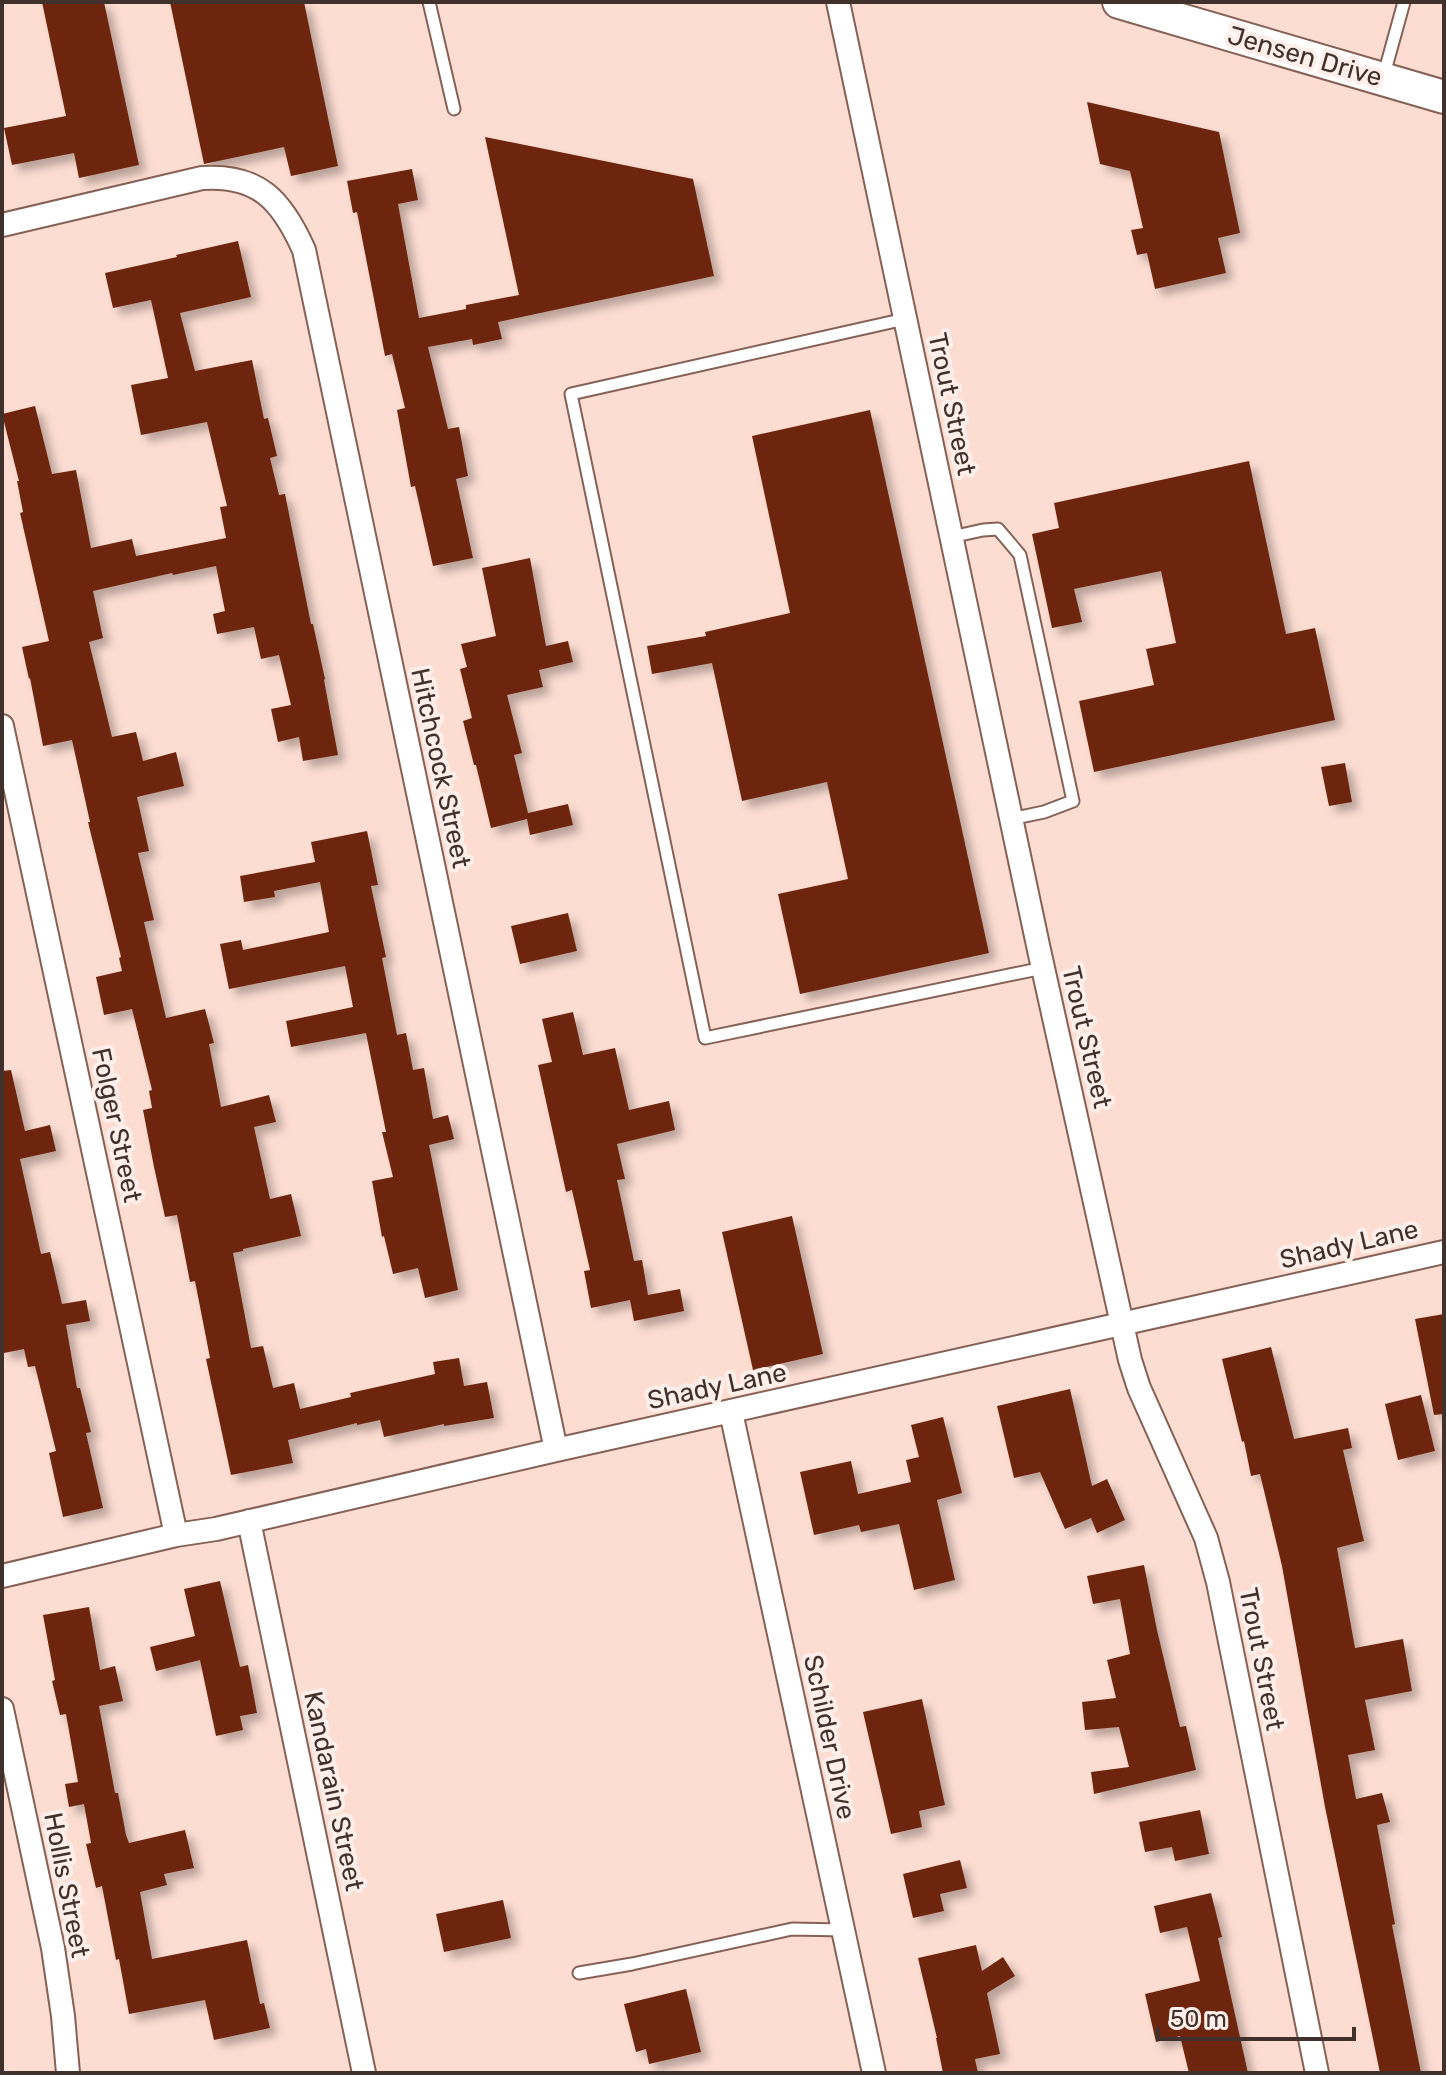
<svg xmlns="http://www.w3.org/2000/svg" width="1446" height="2075" viewBox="0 0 1446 2075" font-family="Rubik,sans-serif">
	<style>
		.building { fill: #6d260d; filter: url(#shadow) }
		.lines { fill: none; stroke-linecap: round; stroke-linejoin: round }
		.service-casing { stroke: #856156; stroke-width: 15 }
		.minor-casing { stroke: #856156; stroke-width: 26 }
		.secondary-casing { stroke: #856156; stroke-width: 36 }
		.service { stroke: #fff; stroke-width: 11 }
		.minor { stroke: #fff; stroke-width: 22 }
		.secondary { stroke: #fff; stroke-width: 32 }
		.labels { text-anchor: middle; stroke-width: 8; stroke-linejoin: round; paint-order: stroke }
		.street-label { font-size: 26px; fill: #41312c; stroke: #ffeee9 }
	</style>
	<defs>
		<filter id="shadow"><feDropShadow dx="7" dy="7" stdDeviation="4" flood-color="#0004"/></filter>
	</defs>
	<rect width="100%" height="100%" fill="#fdddd2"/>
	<!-- building -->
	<path class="building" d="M 42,2 L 104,2 L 139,165 L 79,178 L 74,153 L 12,165 L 4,128 L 66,116 Z
		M 170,2 L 304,2 L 338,166 L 291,176 L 284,147 L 204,164 Z
		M 1087,102 L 1219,132 L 1240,233 L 1218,238 L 1226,273 L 1155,289 L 1147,253 L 1137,255 L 1131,230 L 1143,228 L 1130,171 L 1100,164 Z
		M 485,137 L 693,179 L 714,276 L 498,322 L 502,339 L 473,345 L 472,339 L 428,347 L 448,429 L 459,427 L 468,476 L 456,479 L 473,558 L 433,566 L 415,486 L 411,487 L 397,410 L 405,408 L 392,354 L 385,356 L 357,212 L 353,213 L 347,181 L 412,169 L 418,200 L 398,204 L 419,318 L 466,309 L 466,305 L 519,295 Z
		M 238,241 L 251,297 L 180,313 L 195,371 L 252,360 L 264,419 L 268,418 L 277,456 L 270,458 L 279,495 L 285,494 L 311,624 L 313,624 L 325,679 L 324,680 L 338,755 L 303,761 L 299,737 L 278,742 L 271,709 L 291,705 L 279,655 L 261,659 L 254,627 L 217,634 L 213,614 L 225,611 L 216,566 L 173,575 L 172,573 L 93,591 L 103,638 L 89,642 L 112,737 L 136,732 L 143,761 L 176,752 L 184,786 L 137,797 L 149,851 L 138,853 L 154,920 L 144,922 L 166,1018 L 205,1009 L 214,1043 L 209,1044 L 221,1107 L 269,1095 L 276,1122 L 254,1127 L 270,1199 L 291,1194 L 301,1236 L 243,1249 L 243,1251 L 233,1253 L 251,1348 L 263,1346 L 273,1388 L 294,1383 L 300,1409 L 351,1397 L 350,1393 L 435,1374 L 433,1362 L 459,1358 L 464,1386 L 487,1382 L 494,1418 L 444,1426 L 444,1424 L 384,1437 L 380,1420 L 357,1425 L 357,1423 L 288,1440 L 293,1463 L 231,1475 L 206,1359 L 210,1358 L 195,1281 L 190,1282 L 177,1215 L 165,1217 L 154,1167 L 143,1110 L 152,1108 L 149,1091 L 152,1090 L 132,1009 L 104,1015 L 96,977 L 122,971 L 119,958 L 121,957 L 88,822 L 90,822 L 72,740 L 43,746 L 30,678 L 29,679 L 22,647 L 49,641 L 20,513 L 23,512 L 17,481 L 19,481 L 2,414 L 35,406 L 52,474 L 76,470 L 91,548 L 132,539 L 136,556 L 226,538 L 220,507 L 227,506 L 207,422 L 141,435 L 131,385 L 168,378 L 151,300 L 113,308 L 105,273 L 177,257 L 176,255 Z
		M 870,410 L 989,953 L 800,994 L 778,894 L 848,879 L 827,782 L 742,801 L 712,663 L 652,674 L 647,646 L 706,636 L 705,632 L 790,613 L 752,436 Z
		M 1249,461 L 1286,634 L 1315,628 L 1335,720 L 1094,772 L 1079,701 L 1154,685 L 1146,649 L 1176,643 L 1161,571 L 1074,589 L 1082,622 L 1052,628 L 1032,534 L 1059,528 L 1054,503 Z
		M 530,558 L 546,646 L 568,641 L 573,662 L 539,670 L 543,687 L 507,695 L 522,753 L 514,755 L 528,813 L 568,804 L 573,825 L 530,835 L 527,819 L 491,828 L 476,765 L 474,765 L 463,721 L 472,718 L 460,669 L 467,667 L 461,644 L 496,636 L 482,568 Z
		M 1345,763 L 1352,802 L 1329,806 L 1321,767 Z
		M 367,831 L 378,885 L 371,886 L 386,957 L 382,958 L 397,1035 L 406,1033 L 413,1070 L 424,1068 L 433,1119 L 448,1115 L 454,1139 L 429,1145 L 458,1290 L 425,1298 L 418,1268 L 393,1274 L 384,1236 L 382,1237 L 372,1181 L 393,1177 L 382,1132 L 386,1132 L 366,1033 L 291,1047 L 286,1021 L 353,1007 L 345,966 L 229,989 L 220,944 L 241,940 L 243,950 L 329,932 L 320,882 L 274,891 L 275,897 L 244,902 L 240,876 L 315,862 L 311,842 Z
		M 568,913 L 577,951 L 520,964 L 511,926 Z
		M 573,1012 L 583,1055 L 615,1048 L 629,1110 L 669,1101 L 675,1130 L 617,1144 L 625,1179 L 617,1180 L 634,1261 L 642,1260 L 648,1295 L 680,1289 L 684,1311 L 634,1321 L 630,1300 L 591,1308 L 584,1271 L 590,1270 L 572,1190 L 566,1192 L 538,1065 L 552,1062 L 542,1019 Z
		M 11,1070 L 25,1131 L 50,1125 L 56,1151 L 20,1159 L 41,1254 L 50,1252 L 62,1304 L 86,1300 L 90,1321 L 66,1325 L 77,1388 L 80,1388 L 91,1432 L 86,1433 L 103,1508 L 63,1517 L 49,1453 L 56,1451 L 35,1366 L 28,1367 L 24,1349 L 4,1353 L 2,1341 L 2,1071 Z
		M 792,1216 L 823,1354 L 753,1370 L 722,1232 Z
		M 1444,1314 L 1444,1414 L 1434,1415 L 1415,1319 Z
		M 1271,1347 L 1294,1439 L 1348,1428 L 1352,1448 L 1343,1450 L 1364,1541 L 1337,1548 L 1355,1648 L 1403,1639 L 1412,1691 L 1365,1700 L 1375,1750 L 1348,1755 L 1356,1799 L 1382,1793 L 1390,1822 L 1377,1825 L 1395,1924 L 1392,1925 L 1421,2073 L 1380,2073 L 1325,1807 L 1282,1566 L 1260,1474 L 1251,1476 L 1244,1441 L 1242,1442 L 1222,1359 Z
		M 1070,1389 L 1092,1486 L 1107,1479 L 1125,1520 L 1097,1533 L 1091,1518 L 1065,1529 L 1040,1472 L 1014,1478 L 997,1406 Z
		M 1421,1395 L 1435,1451 L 1398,1460 L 1385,1404 Z
		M 943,1417 L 962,1493 L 937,1500 L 955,1580 L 914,1590 L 899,1524 L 861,1532 L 859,1525 L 814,1535 L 800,1472 L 851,1461 L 858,1494 L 911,1482 L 906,1460 L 919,1457 L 911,1425 Z
		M 1144,1565 L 1157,1630 L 1180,1727 L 1186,1726 L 1196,1770 L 1094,1794 L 1091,1772 L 1129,1767 L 1119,1727 L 1085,1730 L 1082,1702 L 1116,1698 L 1107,1660 L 1130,1654 L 1120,1599 L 1093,1604 L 1087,1576 Z
		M 220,1581 L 240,1667 L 248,1665 L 257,1713 L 240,1716 L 243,1730 L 216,1736 L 200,1660 L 156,1671 L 150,1647 L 195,1636 L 184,1589 Z
		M 89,1607 L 100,1670 L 115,1666 L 123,1701 L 99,1706 L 115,1793 L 118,1793 L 126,1835 L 129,1843 L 185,1830 L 194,1868 L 164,1874 L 167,1885 L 140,1892 L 152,1959 L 247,1940 L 260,2004 L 264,2003 L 270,2028 L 214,2040 L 205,2000 L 129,2014 L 119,1959 L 116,1960 L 102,1886 L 96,1888 L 86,1844 L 91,1843 L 84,1804 L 69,1807 L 65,1784 L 78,1782 L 66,1714 L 60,1715 L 52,1681 L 55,1680 L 43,1615 Z
		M 922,1699 L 945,1805 L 919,1811 L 922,1827 L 891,1834 L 863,1712 Z
		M 1200,1810 L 1209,1854 L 1175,1861 L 1172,1847 L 1145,1852 L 1139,1822 Z
		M 960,1860 L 967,1888 L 940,1894 L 944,1911 L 913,1918 L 903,1874 Z
		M 1211,1893 L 1222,1937 L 1218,1938 L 1248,2073 L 1189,2073 L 1180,2036 L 1156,2042 L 1145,1994 L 1200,1981 L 1187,1927 L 1160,1933 L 1154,1906 Z
		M 503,1900 L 511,1938 L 444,1952 L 436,1914 Z
		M 976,1945 L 982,1971 L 1003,1957 L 1015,1976 L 987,1993 L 1000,2054 L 975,2059 L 978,2073 L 943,2073 L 936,2038 L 937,2038 L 918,1958 Z
		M 686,1989 L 701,2052 L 649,2064 L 646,2049 L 636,2052 L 624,2004 Z"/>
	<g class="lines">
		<defs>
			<path id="service" d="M 429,2 L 454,109
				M 1383,78 L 1404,2
				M 905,319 L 571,394 L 705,1038 L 1043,968
				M 951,537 L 983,530 L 998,529 L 1020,555 L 1073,801 L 1044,812 L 1011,819
				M 579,1973 L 632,1964 L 792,1929 L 843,1930"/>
			<path id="minor" d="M 838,2 L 1039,950 L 1130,1360 L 1139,1388 L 1206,1538 L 1218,1582 L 1317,2073
				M 2,225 L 202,178 C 259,174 282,201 304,250 L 556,1450
				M 2,726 L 176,1535
				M 731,1412 L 874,2073
				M 249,1521 L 364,2073
				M 2,1576 L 176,1535 L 216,1529 L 556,1450 L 1444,1252
				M 2,1709 L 53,1948 L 63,2016 L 68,2073"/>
			<path id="secondary" d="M 1119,2 L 1444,97"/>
		</defs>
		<!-- service casing -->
		<use href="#service" class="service-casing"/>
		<!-- minor casing -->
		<use href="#minor" class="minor-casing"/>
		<!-- secondary casing -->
		<use href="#secondary" class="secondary-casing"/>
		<!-- service -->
		<use href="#service" class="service"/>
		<!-- minor -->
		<use href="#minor" class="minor"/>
		<!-- secondary -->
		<use href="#secondary" class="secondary"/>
	</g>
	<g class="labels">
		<!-- street labels -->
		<g class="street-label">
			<text transform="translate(1305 56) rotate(16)" y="9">Jensen Drive</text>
			<text transform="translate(952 404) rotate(78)" y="9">Trout Street</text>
			<text transform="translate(441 768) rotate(78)" y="9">Hitchcock Street</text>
			<text transform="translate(1087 1037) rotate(77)" y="9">Trout Street</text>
			<text transform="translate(117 1125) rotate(78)" y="9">Folger Street</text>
			<text transform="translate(1349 1244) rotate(-13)" y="9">Shady Lane</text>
			<text transform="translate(717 1386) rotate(-12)" y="9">Shady Lane</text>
			<text transform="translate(1262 1659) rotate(79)" y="9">Trout Street</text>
			<text transform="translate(830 1737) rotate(78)" y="9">Schilder Drive</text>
			<text transform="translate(334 1791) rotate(78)" y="9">Kandarain Street</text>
			<text transform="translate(67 1885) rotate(79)" y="9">Hollis Street</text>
		</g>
	</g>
	<!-- border -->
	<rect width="1446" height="2075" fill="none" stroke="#41312c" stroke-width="8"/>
	<!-- scale -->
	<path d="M1158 2027v12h196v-12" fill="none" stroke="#41312c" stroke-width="4"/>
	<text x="1170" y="2027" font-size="24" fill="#41312c" stroke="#ffeee9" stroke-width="6" paint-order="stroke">50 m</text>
</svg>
